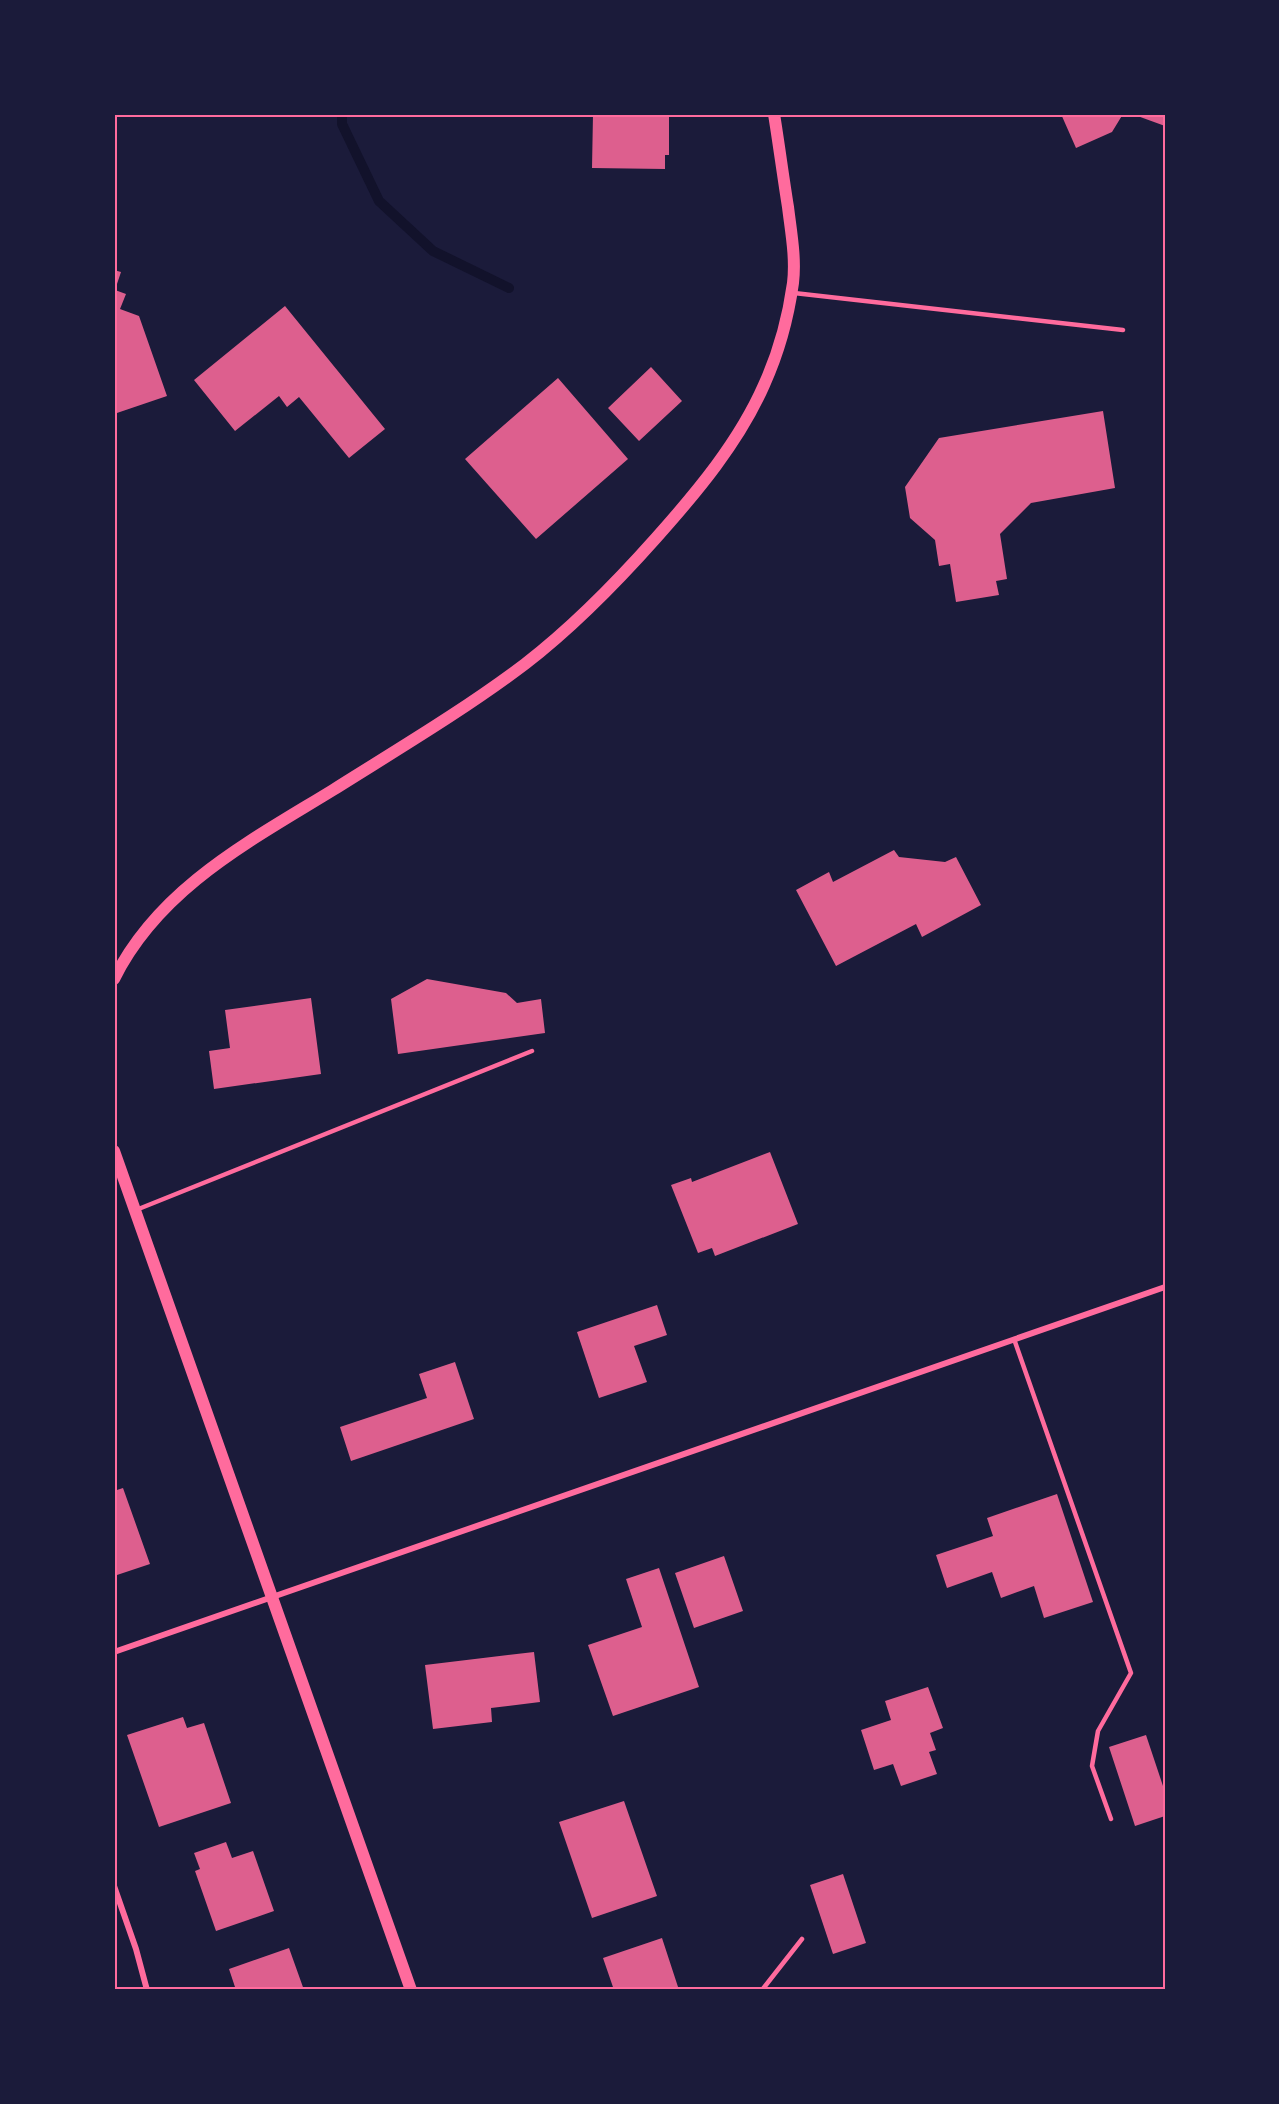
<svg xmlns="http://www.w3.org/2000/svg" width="1279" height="2104" viewBox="0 0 1279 2104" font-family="'Noto Sans',sans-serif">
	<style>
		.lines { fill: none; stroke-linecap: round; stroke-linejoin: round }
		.stream { stroke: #12122b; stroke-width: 10 }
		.building { fill: #dd5f8e }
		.service { stroke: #ff6b9d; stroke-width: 4.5 }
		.minor { stroke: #ff6b9d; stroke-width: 6 }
		.secondary { stroke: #ff6b9d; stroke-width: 12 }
		.neatline { fill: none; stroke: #ff6b9d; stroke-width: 2 }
	</style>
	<rect width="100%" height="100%" fill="#1b1b3a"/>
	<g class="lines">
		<!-- stream -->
		<path class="stream" d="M 342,114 L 342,124 L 379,201 L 433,251 L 509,288"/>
	</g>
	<!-- building -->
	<path class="building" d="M 593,114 L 669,114 L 669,155 L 665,155 L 665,169 L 592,168 Z
		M 1061,114 L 1123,114 L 1112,132 L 1076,148 Z
		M 1132,114 L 1165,114 L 1165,126 Z
		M 114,270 L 121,272 L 115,290 L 126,294 L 120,309 L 139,316 L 167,396 L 114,414 Z
		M 285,306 L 385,429 L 349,458 L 299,397 L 287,407 L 279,396 L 235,431 L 194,380 Z
		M 651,367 L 682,401 L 639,441 L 608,408 Z
		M 558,378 L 628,459 L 536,539 L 465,459 Z
		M 1103,411 L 1115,488 L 1031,503 L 1000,534 L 1007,579 L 996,581 L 999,595 L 956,602 L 950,564 L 939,566 L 935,540 L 910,518 L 905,487 L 939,438 Z
		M 894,850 L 899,857 L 945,862 L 956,857 L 981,905 L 922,937 L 916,924 L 836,966 L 796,890 L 829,872 L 833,882 Z
		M 427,979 L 506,993 L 517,1003 L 541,999 L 545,1033 L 398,1054 L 391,999 Z
		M 311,998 L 321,1074 L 214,1089 L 209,1051 L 230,1048 L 225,1010 Z
		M 770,1152 L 798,1224 L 715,1256 L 712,1248 L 698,1253 L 671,1185 L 691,1178 L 692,1182 Z
		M 657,1305 L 667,1335 L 634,1346 L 647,1382 L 599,1398 L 577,1332 Z
		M 455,1362 L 474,1419 L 351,1461 L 340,1427 L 427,1398 L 419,1374 Z
		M 123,1488 L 150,1564 L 114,1576 L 114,1491 Z
		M 1057,1494 L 1093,1602 L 1044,1618 L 1034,1586 L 1001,1598 L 992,1572 L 947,1588 L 936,1555 L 993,1536 L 987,1518 Z
		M 724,1556 L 743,1611 L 694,1628 L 675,1573 Z
		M 659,1568 L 699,1687 L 613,1716 L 588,1645 L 642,1627 L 626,1579 Z
		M 534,1652 L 540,1702 L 491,1708 L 492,1722 L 433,1729 L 425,1665 Z
		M 928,1687 L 943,1728 L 930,1733 L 936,1750 L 929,1752 L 937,1774 L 901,1786 L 893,1764 L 874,1770 L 861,1730 L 891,1720 L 885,1701 Z
		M 183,1717 L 187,1728 L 204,1723 L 231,1803 L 159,1827 L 127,1735 Z
		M 1146,1735 L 1165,1792 L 1165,1816 L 1135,1826 L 1109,1747 Z
		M 624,1801 L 657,1896 L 592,1918 L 559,1822 Z
		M 226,1842 L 232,1858 L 253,1851 L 274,1911 L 216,1931 L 195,1871 L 200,1869 L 194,1853 Z
		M 843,1874 L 866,1943 L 833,1954 L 810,1885 Z
		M 662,1938 L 679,1990 L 614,1990 L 603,1958 Z
		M 289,1948 L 304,1990 L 236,1990 L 229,1969 Z"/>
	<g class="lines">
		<!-- service -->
		<path class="service" d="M 794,293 L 1123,330
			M 136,1210 L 532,1051
			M 1014,1339 L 1131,1673 L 1098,1731 L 1092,1766 L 1111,1819
			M 762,1990 L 802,1939"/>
		<!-- minor -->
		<path class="minor" d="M 114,1652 L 1165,1287
			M 114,1886 L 136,1949 L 147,1990"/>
		<!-- secondary -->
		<path class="secondary" d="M 114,979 C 159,888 250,841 333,790 C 398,749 464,710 525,664 C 573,627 616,583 656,538 C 697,492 739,442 764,385 C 779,352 788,319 793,283 C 796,258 791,232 788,207 C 783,176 779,145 774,114
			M 114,1151 L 411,1990"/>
	</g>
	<!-- border -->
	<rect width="1279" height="2104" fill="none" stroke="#1b1b3a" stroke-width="231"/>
	<rect x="116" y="116" width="1048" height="1872" class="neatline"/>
</svg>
